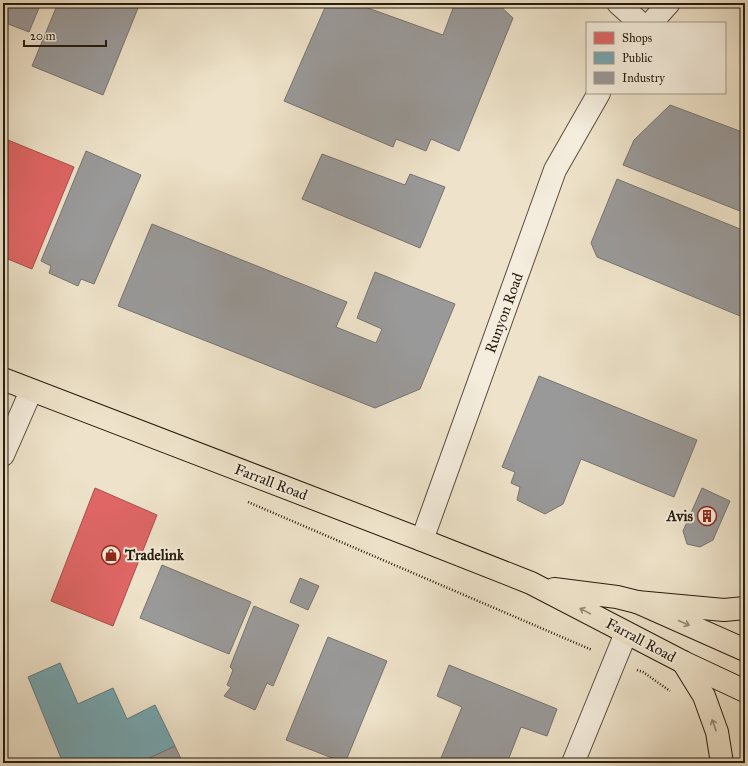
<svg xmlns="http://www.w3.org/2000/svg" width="748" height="766" viewBox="0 0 748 766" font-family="'IM FELL Great Primer',serif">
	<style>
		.shops { fill: #e06666; stroke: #a8504c }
		.public { fill: #76a5af; stroke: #5e7c7f }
		.industry { fill: #999; stroke: #77746f }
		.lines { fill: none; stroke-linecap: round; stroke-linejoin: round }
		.minor-casing { stroke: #594e3d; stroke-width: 24 }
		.major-casing { stroke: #271c0e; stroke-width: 24 }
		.highway-casing { stroke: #271c0e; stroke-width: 24 }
		.path { stroke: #271c0e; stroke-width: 2.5; stroke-dasharray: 1 2; stroke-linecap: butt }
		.minor { stroke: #f4eddd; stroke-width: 22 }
		.major { stroke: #eee3ca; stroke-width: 22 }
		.highway { stroke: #eee3ca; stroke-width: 22 }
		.oneway { stroke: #948975 }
		.labels { text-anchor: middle; stroke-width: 4; stroke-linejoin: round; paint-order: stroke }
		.street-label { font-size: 15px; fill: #271c0e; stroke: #f4eddd }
		.poi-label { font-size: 15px; font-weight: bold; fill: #271c0e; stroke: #f4eddd; text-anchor: end }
	</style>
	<rect width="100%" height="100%" fill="#eee3ca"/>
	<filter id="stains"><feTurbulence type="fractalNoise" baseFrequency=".005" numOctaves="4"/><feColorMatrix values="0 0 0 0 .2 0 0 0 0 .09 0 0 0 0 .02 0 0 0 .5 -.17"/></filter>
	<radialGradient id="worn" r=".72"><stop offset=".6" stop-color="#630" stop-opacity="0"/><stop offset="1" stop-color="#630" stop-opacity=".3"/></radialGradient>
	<!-- shops -->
	<path class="shops" d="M 3,138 L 74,167 L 32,269 L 3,257 Z
		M 95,488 L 157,515 L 113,626 L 51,601 Z"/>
	<!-- public -->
	<path class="public" d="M 60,663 L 78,704 L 113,688 L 127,719 L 155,705 L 175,746 L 139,763 L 63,763 L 28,677 Z"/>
	<!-- industry -->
	<path class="industry" d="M 3,3 L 41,3 L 29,32 L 3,22 Z
		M 58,3 L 140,3 L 103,95 L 32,66 Z
		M 327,3 L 354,3 L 443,35 L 455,3 L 497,3 L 513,18 L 459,151 L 431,139 L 426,151 L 396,139 L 393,147 L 284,101 Z
		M 670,105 L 745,133 L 745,213 L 623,165 L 634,140 Z
		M 86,151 L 141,175 L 94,284 L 81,279 L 78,286 L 49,273 L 51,266 L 41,261 Z
		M 322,154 L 405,185 L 410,174 L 445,187 L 420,248 L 302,199 Z
		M 617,179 L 745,231 L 745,318 L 597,257 L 591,243 Z
		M 152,224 L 347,302 L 336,327 L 376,343 L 382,329 L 357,318 L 375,272 L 455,304 L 420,389 L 375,408 L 118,306 Z
		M 539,376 L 697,440 L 674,497 L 581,459 L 563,504 L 545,514 L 517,500 L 520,487 L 511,483 L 515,472 L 502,467 Z
		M 702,488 L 730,501 L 713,540 L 700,547 L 687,544 L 683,531 Z
		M 162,565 L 251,602 L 229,654 L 140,618 Z
		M 300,578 L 319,586 L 308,610 L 290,602 Z
		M 254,606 L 299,625 L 273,686 L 267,683 L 255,710 L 224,696 L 231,687 L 227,685 L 233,670 L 230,667 Z
		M 328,637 L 387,661 L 345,763 L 286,740 Z
		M 449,665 L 557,709 L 547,736 L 521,727 L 507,763 L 439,763 L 462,707 L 437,696 Z
		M 175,746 L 183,763 L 139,763 Z"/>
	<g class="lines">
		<defs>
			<path id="minor" d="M 618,3 L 640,23
				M 651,23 L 669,3
				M 3,455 L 31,391
				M 422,540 L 555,170 L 599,93
				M 573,763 L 626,633"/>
			<path id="major" d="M 3,379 L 422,540 L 531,583 L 683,662 L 745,691
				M 554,589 L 617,597 L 637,602 L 745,650"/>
			<path id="highway" d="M 637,602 L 724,610 L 745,608
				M 683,662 L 704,696 L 717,732 L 722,763"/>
		</defs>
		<!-- minor casing -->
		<use href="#minor" class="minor-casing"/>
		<!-- major casing -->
		<use href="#major" class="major-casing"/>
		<!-- highway casing -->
		<use href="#highway" class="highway-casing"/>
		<!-- path -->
		<path class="path" d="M 248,502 L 592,650
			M 637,670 L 643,672 L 670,691"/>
		<!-- minor -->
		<use href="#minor" class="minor"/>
		<!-- major -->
		<use href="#major" class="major"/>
		<!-- highway -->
		<use href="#highway" class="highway"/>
	</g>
	<!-- one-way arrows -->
	<defs><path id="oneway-shaft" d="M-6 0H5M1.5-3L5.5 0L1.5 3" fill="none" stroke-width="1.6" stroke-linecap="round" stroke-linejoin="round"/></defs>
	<g class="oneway">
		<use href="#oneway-shaft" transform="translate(585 611) rotate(-152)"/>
		<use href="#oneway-shaft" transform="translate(684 623) rotate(24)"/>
		<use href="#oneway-shaft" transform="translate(714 725) rotate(-110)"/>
	</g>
	<!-- icons -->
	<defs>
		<symbol id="building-ring" viewBox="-11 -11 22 22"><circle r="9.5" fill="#f4eddd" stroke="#8f2418" stroke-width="1.5"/><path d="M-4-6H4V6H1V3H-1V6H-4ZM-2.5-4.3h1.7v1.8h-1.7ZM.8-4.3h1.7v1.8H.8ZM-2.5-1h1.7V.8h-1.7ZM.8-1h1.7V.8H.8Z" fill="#8f2418"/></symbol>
		<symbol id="shop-ring" viewBox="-11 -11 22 22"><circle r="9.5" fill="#f4eddd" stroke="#8f2418" stroke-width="1.5"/><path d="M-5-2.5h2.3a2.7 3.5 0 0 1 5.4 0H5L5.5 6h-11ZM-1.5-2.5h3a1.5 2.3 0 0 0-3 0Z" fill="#8f2418"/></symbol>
	</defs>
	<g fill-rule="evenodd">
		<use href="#building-ring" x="696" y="505" width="22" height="22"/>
		<use href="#shop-ring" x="100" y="544" width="22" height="22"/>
	</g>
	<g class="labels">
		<!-- street labels -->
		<g class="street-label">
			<text transform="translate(504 313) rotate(-70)" y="5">Runyon Road</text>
			<text transform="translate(271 482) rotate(21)" y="5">Farrall Road</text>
			<text transform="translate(641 640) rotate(28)" y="5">Farrall Road</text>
		</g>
		<!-- poi labels -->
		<g class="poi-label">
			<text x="693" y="521">Avis</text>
			<text x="125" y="560" text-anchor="start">Tradelink</text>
		</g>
	</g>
	<!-- margin -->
	<rect width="748" height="766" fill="none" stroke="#eee3ca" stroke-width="16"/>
	<rect x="4" y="4" width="740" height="758" fill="none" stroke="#271c0e" stroke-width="2"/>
	<rect x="8" y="8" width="732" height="750" fill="none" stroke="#271c0e"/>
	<!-- legend -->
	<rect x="586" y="22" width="140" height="72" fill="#f4eddd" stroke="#a2998a"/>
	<rect x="594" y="32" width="20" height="12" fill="#e06666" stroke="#a2998a"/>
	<text x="622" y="42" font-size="12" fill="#271c0e">Shops</text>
	<rect x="594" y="52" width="20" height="12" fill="#76a5af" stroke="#a2998a"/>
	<text x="622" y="62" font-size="12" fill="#271c0e">Public</text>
	<rect x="594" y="72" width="20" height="12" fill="#999999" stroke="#a2998a"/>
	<text x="622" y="82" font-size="12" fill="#271c0e">Industry</text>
	<!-- scale -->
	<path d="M24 40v6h82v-6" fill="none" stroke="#271c0e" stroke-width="2"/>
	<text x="30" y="40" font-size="12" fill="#271c0e" stroke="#f4eddd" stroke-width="3" paint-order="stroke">20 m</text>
	<rect width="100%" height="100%" filter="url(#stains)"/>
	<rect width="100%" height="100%" fill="url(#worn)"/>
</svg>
